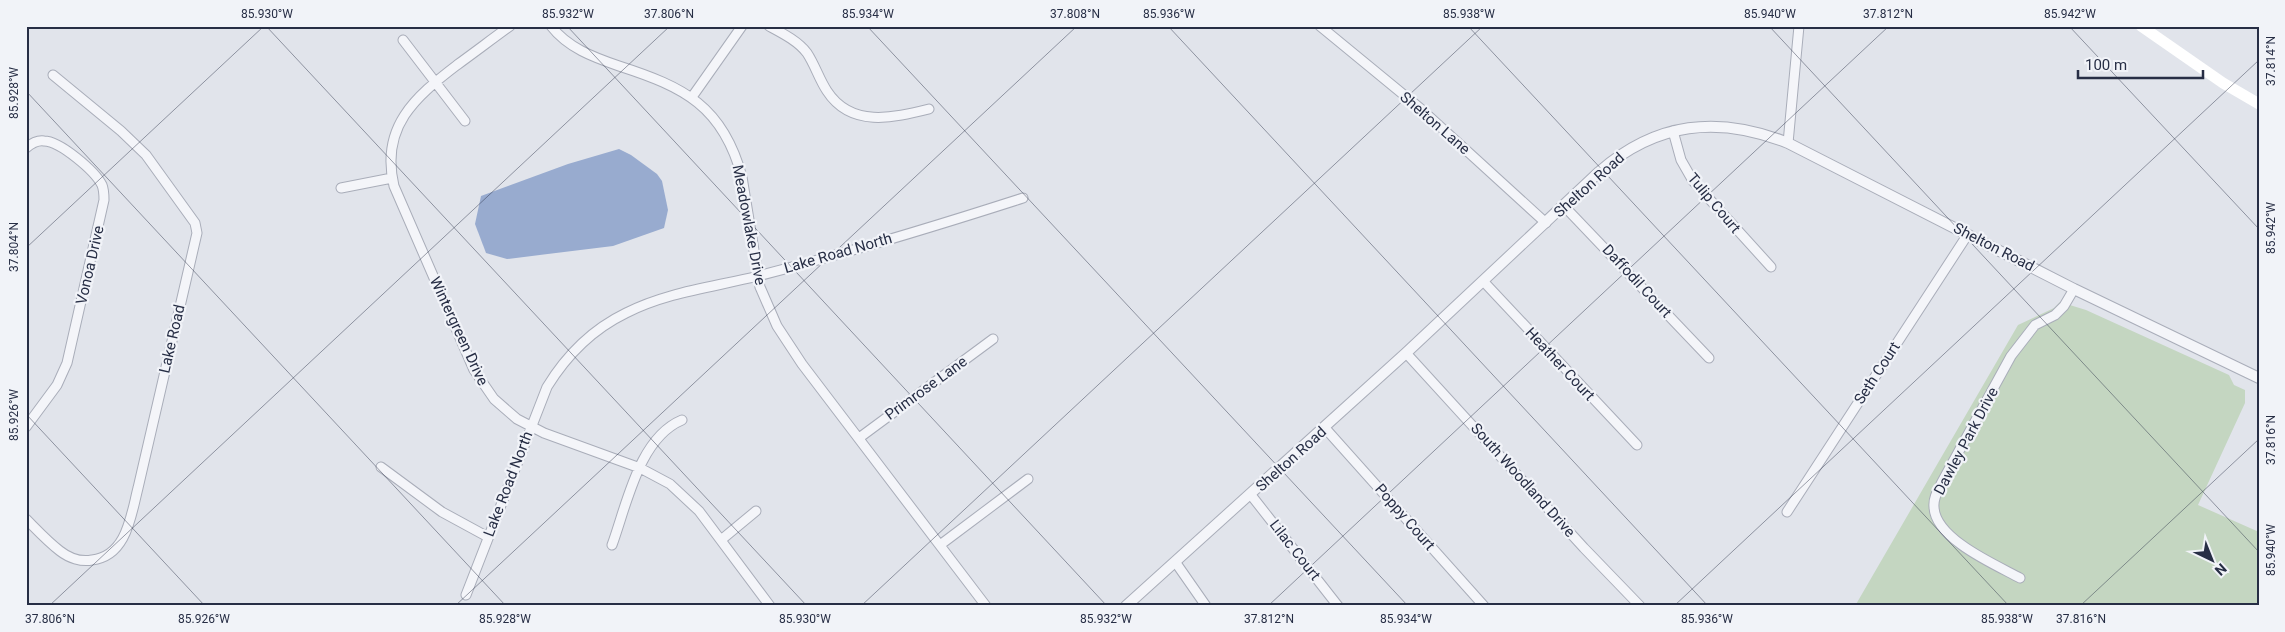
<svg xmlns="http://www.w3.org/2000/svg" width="2285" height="632" viewBox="0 0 2285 632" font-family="Roboto,sans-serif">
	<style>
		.green { fill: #c4d6c1 }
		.water { fill: #98abcf }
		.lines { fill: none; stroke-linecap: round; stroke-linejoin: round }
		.minor-casing { stroke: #a9adb9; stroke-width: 11 }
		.tertiary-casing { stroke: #a9adb9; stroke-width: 12 }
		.minor { stroke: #f4f5f9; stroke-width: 9 }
		.tertiary { stroke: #f4f5f9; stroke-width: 10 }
		.secondary { stroke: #fff; stroke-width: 11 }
		.ticks { fill: none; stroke: #272e45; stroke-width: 1; stroke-opacity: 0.45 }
		.labels { text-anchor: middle; stroke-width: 4.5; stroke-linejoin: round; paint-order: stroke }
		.street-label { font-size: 15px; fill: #272e45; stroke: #f1f3f8 }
		.neatline { fill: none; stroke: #272e45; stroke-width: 2 }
		.ticks-label { font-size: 12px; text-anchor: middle; fill: #272e45 }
	</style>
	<rect width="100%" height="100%" fill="#e1e4eb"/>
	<!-- green -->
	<path class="green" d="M 2060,302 L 2086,310 L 2229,375 L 2234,385 L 2245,390 L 2245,403 L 2198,505 L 2259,532 L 2259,606 L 1855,606 L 2018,325 L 2054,308 Z"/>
	<!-- water -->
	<path class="water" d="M 619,149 L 631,155 L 657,174 L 662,181 L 668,210 L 664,228 L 613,246 L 507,259 L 486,253 L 475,224 L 481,196 L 568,164 Z"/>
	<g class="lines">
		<defs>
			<path id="minor" d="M 510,26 C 492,39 475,52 457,65 C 415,97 380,127 394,186 L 474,370 L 494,399 L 517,419 L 544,433 L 640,468 L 670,484 L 699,511 L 770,606
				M 551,26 C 568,48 593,57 619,66 C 684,87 723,106 742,177 L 760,287 L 777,326 L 802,364 L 986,606
				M 769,26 C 782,33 798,41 807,53 C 815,65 819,79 827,91 C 851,128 893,118 929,109
				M 1320,26 L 1421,109 L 1546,223
				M 403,40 L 465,121
				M 692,97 L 742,26
				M 1673,131 L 1681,160 L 1693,181 L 1771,267
				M 1788,143 L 1799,26
				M 26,148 C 32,143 37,140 44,141 C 60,141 95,171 102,185 C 104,190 104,195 104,200 L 67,363 L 57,385 L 26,427
				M 341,188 L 392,178
				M 1564,206 L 1709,358
				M 1484,282 L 1637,445
				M 1406,353 L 1584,548 L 1640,606
				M 1325,428 L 1484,606
				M 859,438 L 993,339
				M 381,467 L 442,512 L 488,537
				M 1251,495 L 1338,606
				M 1787,512 L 1968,234
				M 26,519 C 37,530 48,542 60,551 C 69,558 81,562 92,560 C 127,556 131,515 138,488 L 197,233 L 195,223 L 146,155 L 121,131 L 53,75
				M 721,540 L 756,511
				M 612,545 C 627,504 639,438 682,420
				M 940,545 L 1028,479
				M 1176,563 L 1206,606
				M 2020,578 C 1996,565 1935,539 1934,507 C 1933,498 1938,490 1942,482 L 2011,356 L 2035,325 L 2055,315 L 2064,306 L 2074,289
				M 466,595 L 547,387 C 566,356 593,329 626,313 C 667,292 714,287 758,276 C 847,253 936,226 1023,198"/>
			<path id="tertiary" d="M 1126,606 L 1406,353 L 1599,172 C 1656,122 1718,115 1788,143 L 2074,289 L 2259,378"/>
		</defs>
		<!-- minor casing -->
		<use href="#minor" class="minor-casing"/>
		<!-- tertiary casing -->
		<use href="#tertiary" class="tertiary-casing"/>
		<!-- minor -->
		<use href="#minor" class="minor"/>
		<!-- tertiary -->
		<use href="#tertiary" class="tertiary"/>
		<!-- secondary -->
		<path class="secondary" d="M 2141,26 L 2223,83 L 2259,104"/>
	</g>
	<!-- ticks -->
	<path class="ticks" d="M 266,26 L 807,606M 567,26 L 1107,606M 867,26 L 1408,606M 1168,26 L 1708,606M 1468,26 L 2009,606M 1769,26 L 2259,552M 2069,26 L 2259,229M 26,91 L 506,606M 26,248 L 264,26M 26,414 L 205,606M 49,606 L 670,26M 455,606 L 1077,26M 861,606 L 1483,26M 1268,606 L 1889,26M 1674,606 L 2259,60M 2080,606 L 2259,439"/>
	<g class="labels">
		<!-- street labels -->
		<g class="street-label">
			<text transform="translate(1435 123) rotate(41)" y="5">Shelton Lane</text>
			<text transform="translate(1589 185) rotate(-42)" y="5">Shelton Road</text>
			<text transform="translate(1714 203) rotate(50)" y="5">Tulip Court</text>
			<text transform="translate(749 225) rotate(79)" y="5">Meadowlake Drive</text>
			<text transform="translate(1994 247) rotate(27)" y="5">Shelton Road</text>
			<text transform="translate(838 253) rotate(-16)" y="5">Lake Road North</text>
			<text transform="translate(90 265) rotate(-77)" y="5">Vonoa Drive</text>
			<text transform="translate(1637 281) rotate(47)" y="5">Daffodil Court</text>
			<text transform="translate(459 331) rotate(65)" y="5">Wintergreen Drive</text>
			<text transform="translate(172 339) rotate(-77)" y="5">Lake Road</text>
			<text transform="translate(1560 364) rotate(47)" y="5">Heather Court</text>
			<text transform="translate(1877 373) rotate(-57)" y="5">Seth Court</text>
			<text transform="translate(926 388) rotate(-36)" y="5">Primrose Lane</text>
			<text transform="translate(1966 441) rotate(-62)" y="5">Dawley Park Drive</text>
			<text transform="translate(1291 459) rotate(-42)" y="5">Shelton Road</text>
			<text transform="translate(1523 480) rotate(48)" y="5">South Woodland Drive</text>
			<text transform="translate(508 484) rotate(-69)" y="5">Lake Road North</text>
			<text transform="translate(1405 517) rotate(49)" y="5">Poppy Court</text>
			<text transform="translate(1295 550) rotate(52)" y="5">Lilac Court</text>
		</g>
	</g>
	<!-- border -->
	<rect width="2285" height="632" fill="none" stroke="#f1f3f8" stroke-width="55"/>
	<!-- north arrow -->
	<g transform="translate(2212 560) rotate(137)" stroke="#f1f3f8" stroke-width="4" paint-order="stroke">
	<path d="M0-4L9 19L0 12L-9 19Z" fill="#272e45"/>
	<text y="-8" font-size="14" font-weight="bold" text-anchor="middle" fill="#272e45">N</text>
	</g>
	<!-- scale -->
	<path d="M2078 70v8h125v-8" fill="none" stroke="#272e45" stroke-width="2.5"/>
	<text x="2085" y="70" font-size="15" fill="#272e45" stroke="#f1f3f8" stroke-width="4" paint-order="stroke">100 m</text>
	<rect x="28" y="28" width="2230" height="576" class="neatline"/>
	<g class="ticks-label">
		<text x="267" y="18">85.930°W</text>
		<text x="568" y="18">85.932°W</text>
		<text x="669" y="18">37.806°N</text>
		<text x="868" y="18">85.934°W</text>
		<text x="1075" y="18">37.808°N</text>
		<text x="1169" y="18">85.936°W</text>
		<text x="1469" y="18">85.938°W</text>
		<text x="1770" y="18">85.940°W</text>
		<text x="1888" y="18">37.812°N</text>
		<text x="2070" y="18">85.942°W</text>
		<text transform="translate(2271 61) rotate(-90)" y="4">37.814°N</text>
		<text transform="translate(14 93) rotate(-90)" y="4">85.928°W</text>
		<text transform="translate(2271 228) rotate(-90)" y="4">85.942°W</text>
		<text transform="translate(14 247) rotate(-90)" y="4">37.804°N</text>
		<text transform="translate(14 415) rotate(-90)" y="4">85.926°W</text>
		<text transform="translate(2271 440) rotate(-90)" y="4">37.816°N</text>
		<text transform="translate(2271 550) rotate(-90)" y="4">85.940°W</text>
		<text x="50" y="623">37.806°N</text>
		<text x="204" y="623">85.926°W</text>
		<text x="505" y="623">85.928°W</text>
		<text x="805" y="623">85.930°W</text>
		<text x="1106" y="623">85.932°W</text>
		<text x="1269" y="623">37.812°N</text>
		<text x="1406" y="623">85.934°W</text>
		<text x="1707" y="623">85.936°W</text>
		<text x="2007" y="623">85.938°W</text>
		<text x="2081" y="623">37.816°N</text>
	</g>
</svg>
